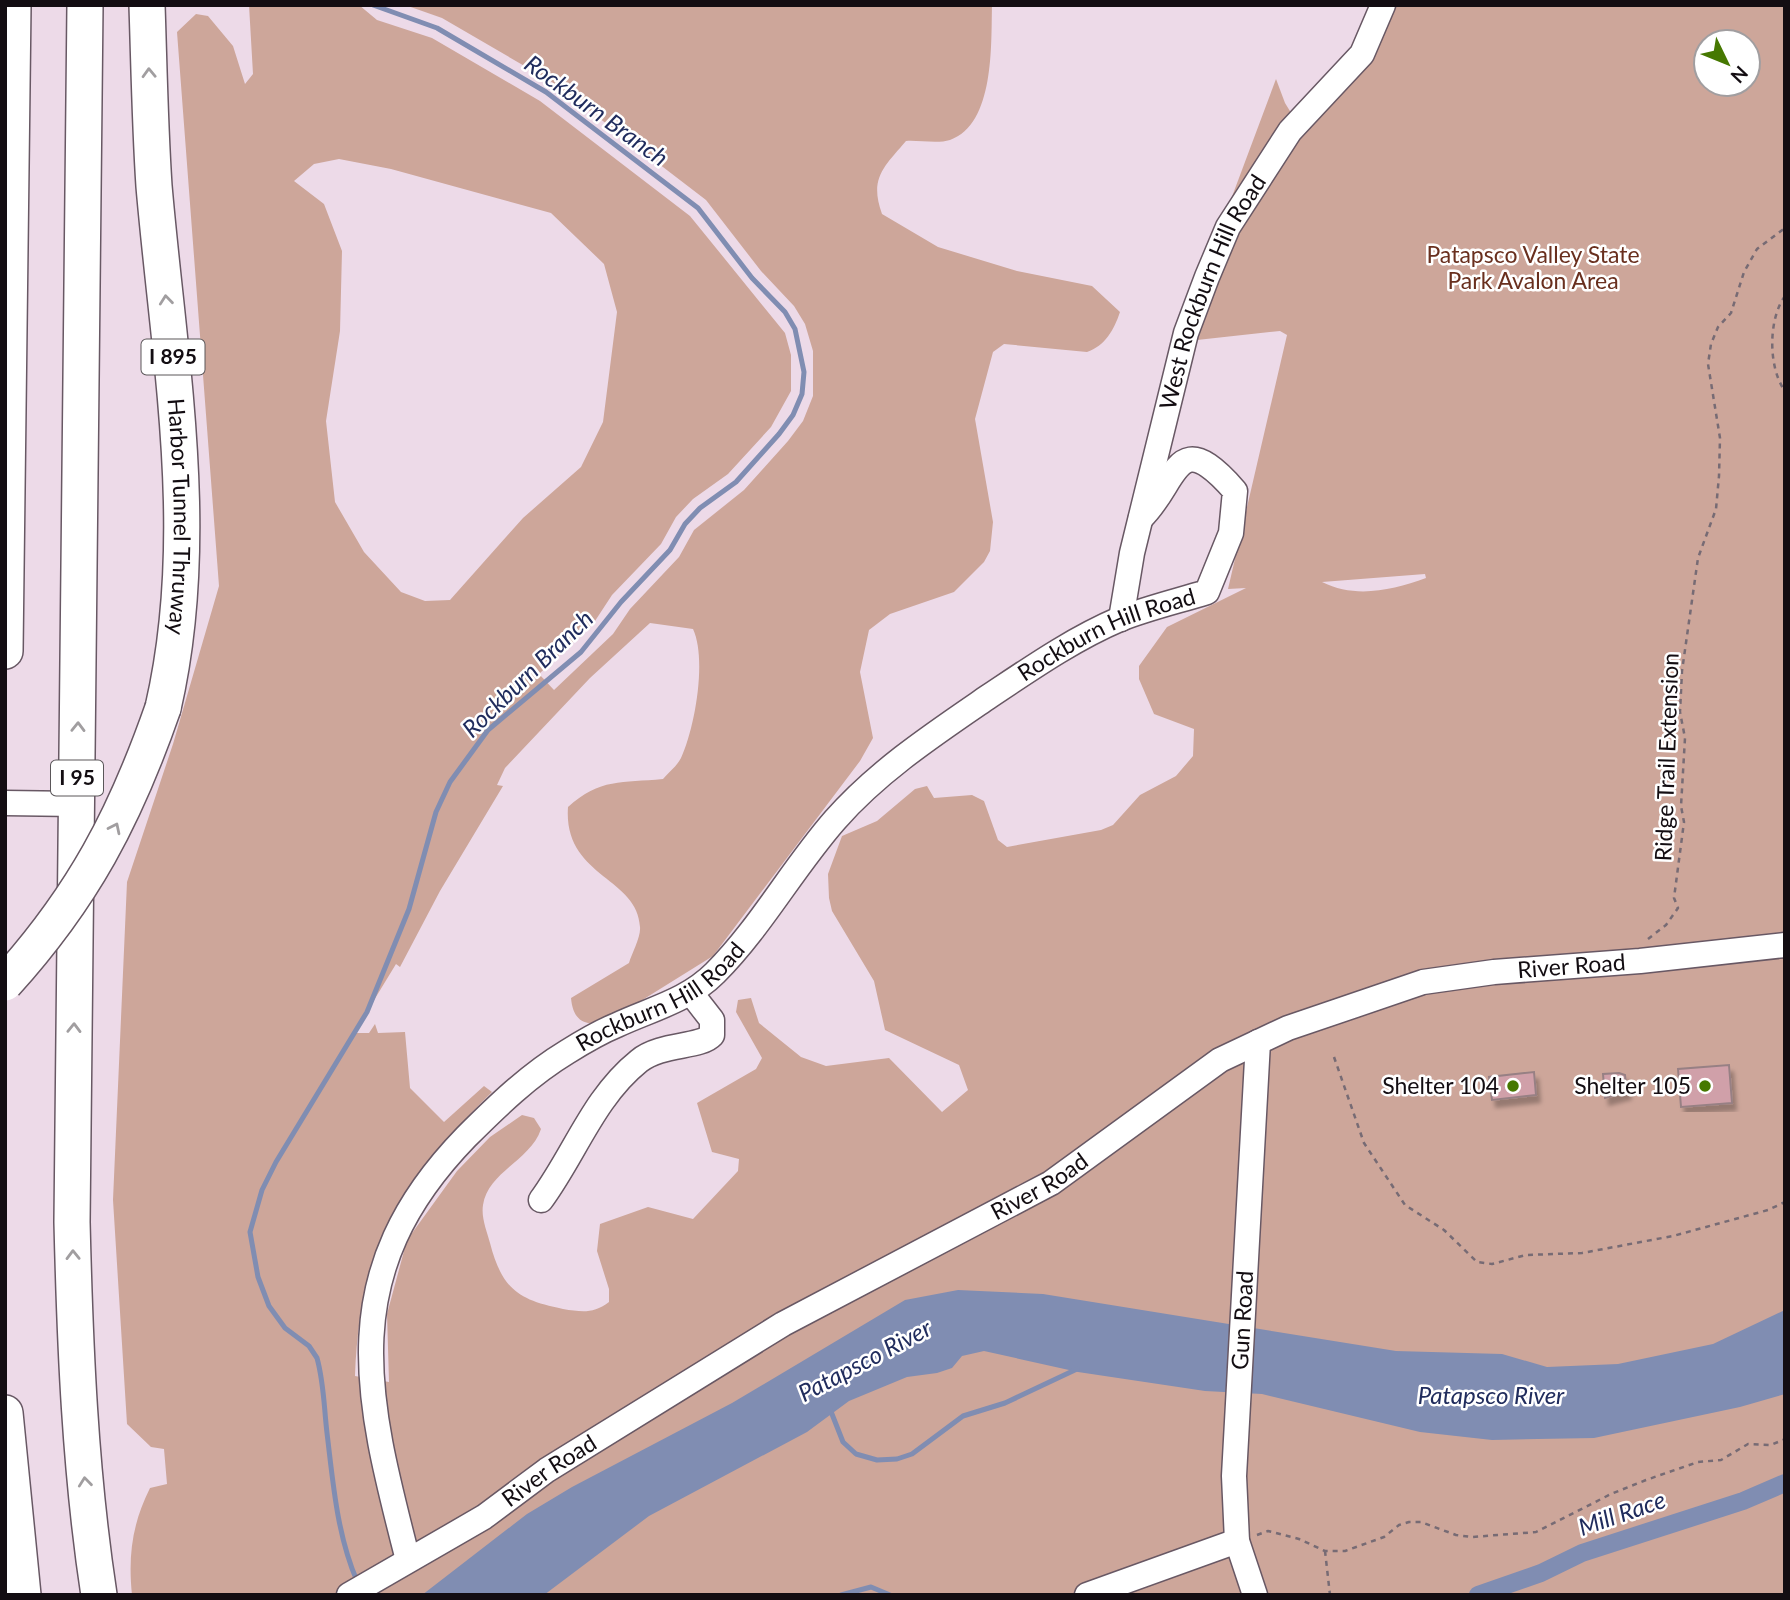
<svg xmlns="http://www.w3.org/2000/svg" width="1790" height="1600" viewBox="0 0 1790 1600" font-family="Lato,sans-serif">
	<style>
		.green { fill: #cda69a; fill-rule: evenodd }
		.water { fill: #808db2 }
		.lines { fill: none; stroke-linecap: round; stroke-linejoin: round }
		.stream { stroke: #808db2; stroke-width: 5 }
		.canal { stroke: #808db2; stroke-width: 18 }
		.building { fill: #d0a0a9; stroke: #978084; stroke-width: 2; filter: url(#shadow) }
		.minor-casing { stroke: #685864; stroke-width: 27 }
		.highway-casing { stroke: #685864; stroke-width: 38 }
		.path { stroke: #776b74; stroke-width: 2.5; stroke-dasharray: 5 5; stroke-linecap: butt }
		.minor { stroke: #fff; stroke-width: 24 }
		.highway { stroke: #fff; stroke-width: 35 }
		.highway-bridge-casing { stroke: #685864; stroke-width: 38; stroke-linecap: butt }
		.highway-bridge { stroke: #fff; stroke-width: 35 }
		.oneway { stroke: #a19ea0 }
		.poi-dot { fill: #467801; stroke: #fff; stroke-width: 2.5 }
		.labels { text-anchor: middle; stroke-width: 5; stroke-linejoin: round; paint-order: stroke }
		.shield { fill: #fff; stroke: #5a5659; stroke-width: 2 }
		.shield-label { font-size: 21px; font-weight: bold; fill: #130d12 }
		.park-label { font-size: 23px; fill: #692f1e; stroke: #fff }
		.street-label { font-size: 23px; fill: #130d12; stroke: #fff }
		.poi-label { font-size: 23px; fill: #130d12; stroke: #fff; text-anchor: end }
		.water-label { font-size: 24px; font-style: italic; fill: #202c5d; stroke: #fff }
	</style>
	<defs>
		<filter id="shadow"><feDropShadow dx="4" dy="7" stdDeviation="2" flood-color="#0004"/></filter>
	</defs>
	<rect width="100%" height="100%" fill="#eddae8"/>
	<!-- green -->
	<path class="green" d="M 249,5 L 359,5 L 377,20 L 432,38 L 540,101 L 690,216 L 785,333 L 791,355 L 791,391 L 771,427 L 728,474 L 693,499 L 676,517 L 661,544 L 612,595 L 595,621 L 539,674 L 554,690 L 613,634 L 630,609 L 679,557 L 694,530 L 744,490 L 788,441 L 803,421 L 813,396 L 813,351 L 805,324 L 794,306 L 761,271 L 706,200 L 552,82 L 442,18 L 405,5 L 992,5 C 991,44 995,124 950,140 C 938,144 918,140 906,141 C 884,167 869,178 882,214 L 938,247 L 1017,271 L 1092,286 L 1120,312 C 1114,330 1105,346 1087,352 L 1004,344 L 993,352 L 975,419 L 993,522 L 990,551 L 984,562 L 954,592 L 890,614 L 869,630 L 860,672 L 873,738 L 860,761 L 713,956 L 607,1022 C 585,1027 573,1021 571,998 L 629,963 C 632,953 641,937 640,927 C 638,877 563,877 568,807 C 600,778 622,783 663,779 C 669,772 677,766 681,758 C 695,728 707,659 693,629 L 650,623 L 590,678 L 505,768 L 497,785 L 503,786 L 440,891 L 400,967 L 396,964 L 354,1033 L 369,1033 L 375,1024 L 378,1033 L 405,1032 L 410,1088 L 444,1122 L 484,1086 L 492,1092 C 400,1184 360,1243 355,1376 L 389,1382 L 387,1314 L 407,1240 L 457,1171 L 490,1137 L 522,1115 L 534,1118 L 541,1129 C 531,1160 488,1172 483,1205 C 481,1218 487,1231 490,1243 C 502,1289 518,1300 563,1309 C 582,1312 593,1314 609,1302 L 609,1289 L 597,1251 L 600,1224 L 648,1207 L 693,1219 L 738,1171 L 739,1159 L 712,1152 L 697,1103 L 756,1069 L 762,1058 L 736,1012 L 738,1000 L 751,998 L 759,1023 L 801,1057 L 826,1066 L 889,1058 L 942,1112 L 968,1090 L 959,1065 L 885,1030 L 874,981 L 832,911 L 829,898 L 828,874 L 842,836 L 877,821 L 915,789 L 927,786 L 934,798 L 972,795 L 984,801 L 998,840 L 1007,847 L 1101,830 L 1113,825 L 1140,795 L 1176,776 L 1193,756 L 1194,729 L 1154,714 L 1139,679 L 1139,666 L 1167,627 L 1246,588 L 1228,589 L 1287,335 L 1280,331 L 1197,340 L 1227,210 L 1276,79 L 1285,103 L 1301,129 L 1370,62 L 1384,35 L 1392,5 L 1785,5 L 1785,1595 L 132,1595 C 128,1556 132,1524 150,1488 L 167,1484 L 164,1449 L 151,1447 L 127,1424 L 113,1200 L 127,882 L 173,744 L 219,586 L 177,32 L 196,14 L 208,16 L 233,46 L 245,84 L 253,74 ZM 1706,42 L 1748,42 L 1748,84 L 1706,84 ZM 339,159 L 391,169 L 551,213 L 604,264 L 617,312 L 603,422 L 581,467 L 523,518 L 450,600 L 425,601 L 401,592 L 364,552 L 335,502 L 326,421 L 340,331 L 342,251 L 324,204 L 294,181 L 314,164 ZM 1425,574 L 1426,578 C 1392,590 1356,599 1322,582 Z"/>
	<!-- water -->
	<path class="water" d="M 958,1290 L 1043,1294 L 1396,1351 L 1502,1354 L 1547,1367 L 1618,1364 L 1713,1344 L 1785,1310 L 1785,1394 L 1740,1407 L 1594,1438 L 1492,1440 L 1420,1432 L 1262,1394 L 1205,1391 L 1078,1372 L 984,1351 L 962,1356 L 952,1368 L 937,1373 L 907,1377 L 849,1401 L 807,1432 L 649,1516 L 544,1595 L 422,1595 L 527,1514 L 572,1487 L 732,1403 L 905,1300 Z"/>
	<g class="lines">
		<!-- stream -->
		<path class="stream" d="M 830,1409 L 843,1442 L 856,1454 L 877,1460 L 897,1459 L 912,1454 L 963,1416 L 1005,1403 L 1077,1369
			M 357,1581 C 337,1535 333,1482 327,1433 C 324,1408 324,1383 317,1358 L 309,1346 L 285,1328 L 269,1306 L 258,1277 L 250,1232 L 262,1190 L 276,1162 L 367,1012 L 409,909 L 436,812 L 450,782 L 488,730 L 581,652 L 621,602 L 670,550 L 685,524 L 700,508 L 736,482 L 779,434 L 793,415 L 802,394 L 804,372 L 795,329 L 785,312 L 752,278 L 698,208 L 546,92 L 437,28 L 373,5
			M 841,1595 L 871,1587 L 890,1595"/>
		<!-- canal -->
		<path class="canal" d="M 1478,1595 L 1541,1573 L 1582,1553 L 1743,1501 L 1785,1483"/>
	</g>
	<!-- building -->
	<path class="building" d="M 1729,1065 L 1732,1103 L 1681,1107 L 1678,1069 Z
		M 1534,1072 L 1536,1095 L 1492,1100 L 1489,1077 Z
		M 1619,1073 L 1625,1075 L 1627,1092 L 1605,1098 L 1603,1074 Z"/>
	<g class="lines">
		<defs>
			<g id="minor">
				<path id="s1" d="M 1121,619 L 1132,553 L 1186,333 L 1207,277 L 1228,227 L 1290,131 L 1362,54 L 1383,5"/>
				<path d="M 5,803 L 77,804"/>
				<path d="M 541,1200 C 575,1154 593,1098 639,1061 C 661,1043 700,1048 712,1035 L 712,1020 L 691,993"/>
				<path id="s2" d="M 408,1560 C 365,1394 334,1273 466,1137 C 497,1106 529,1075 567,1052 C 583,1042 600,1032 617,1025 C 651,1009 687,1001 715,973 C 761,927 792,869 835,820 C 878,771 934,734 988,697 C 1030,669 1073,639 1120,619 C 1148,608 1178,601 1207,592 L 1231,533 L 1235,491 C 1175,422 1178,483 1141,518"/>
				<path id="s3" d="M 349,1595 L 484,1517 L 547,1470 L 783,1324 L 1051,1183 L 1220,1060 L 1288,1028 L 1423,982 L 1494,972 L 1640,961 L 1785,945"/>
				<path d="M 1087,1595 L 1237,1541"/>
				<path id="s4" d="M 1255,1595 L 1237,1541 L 1234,1476 L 1258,1042"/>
			</g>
			<g id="highway">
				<path d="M 85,5 L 72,1222 C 75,1346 80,1471 99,1595"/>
				<path id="s5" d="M 147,5 C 149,65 150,126 154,186 C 169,360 203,535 163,708"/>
				<path d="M 5,651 L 13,5"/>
				<path d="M 5,1413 L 23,1595"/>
			</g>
		</defs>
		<!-- minor casing -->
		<use href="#minor" class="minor-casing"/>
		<!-- highway casing -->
		<use href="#highway" class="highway-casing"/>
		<!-- path -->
		<path class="path" d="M 1785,296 C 1768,319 1768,368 1785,391
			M 1648,939 L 1666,925 L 1678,908 L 1674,898 L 1684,822 L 1681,806 L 1685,738 L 1680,712 L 1682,671 L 1698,558 L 1716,509 L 1719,476 L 1720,438 L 1708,364 L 1711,344 L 1718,327 L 1731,313 L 1744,272 L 1757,249 L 1785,228
			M 1334,1057 L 1364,1143 L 1405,1205 L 1444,1230 L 1477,1262 L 1492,1264 L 1526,1255 L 1582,1253 L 1673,1236 L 1768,1210 L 1785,1202
			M 1257,1535 L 1268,1531 L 1299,1539 L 1325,1551 L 1345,1551 L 1384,1537 L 1399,1525 L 1409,1522 L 1421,1522 L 1456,1535 L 1472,1537 L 1536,1532 L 1611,1494 L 1646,1480 L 1698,1462 L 1721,1460 L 1748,1444 L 1771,1445 L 1785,1439
			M 1325,1551 L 1330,1595"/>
		<!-- minor -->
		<use href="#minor" class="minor"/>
		<!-- highway -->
		<use href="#highway" class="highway"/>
		<defs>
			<path id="highway-bridge" d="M 5,983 C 83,897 125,817 163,708"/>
		</defs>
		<!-- highway-bridge casing -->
		<use href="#highway-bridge" class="highway-bridge-casing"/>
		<!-- highway-bridge -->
		<use href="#highway-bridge" class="highway-bridge"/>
	</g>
	<!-- one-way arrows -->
	<defs><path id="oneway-chevron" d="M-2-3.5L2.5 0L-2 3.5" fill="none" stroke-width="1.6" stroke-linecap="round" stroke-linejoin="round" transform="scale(1.75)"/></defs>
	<g class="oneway">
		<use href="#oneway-chevron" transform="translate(149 73) rotate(-92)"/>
		<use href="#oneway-chevron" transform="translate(166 300) rotate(-96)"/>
		<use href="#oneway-chevron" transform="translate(78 727) rotate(-89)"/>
		<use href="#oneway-chevron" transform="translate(115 828) rotate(-64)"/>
		<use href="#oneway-chevron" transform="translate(74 1028) rotate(-89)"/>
		<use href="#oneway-chevron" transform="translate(73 1255) rotate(-91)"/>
		<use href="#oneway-chevron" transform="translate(85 1482) rotate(-96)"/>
	</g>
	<!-- markers -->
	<g class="poi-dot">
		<circle cx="1513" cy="1086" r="7"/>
		<circle cx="1705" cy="1086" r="7"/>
	</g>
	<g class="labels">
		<!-- shield labels -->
		<g class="shield">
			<rect x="141.5" y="339.5" width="63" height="35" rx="5"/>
			<rect x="51" y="760.5" width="52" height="35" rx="5"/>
		</g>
		<g class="shield-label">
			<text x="173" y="364">I 895</text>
			<text x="77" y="785">I 95</text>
		</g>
		<!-- park labels -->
		<g class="park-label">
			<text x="1533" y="263">Patapsco Valley State<tspan x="1533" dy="26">Park Avalon Area</tspan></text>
		</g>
		<!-- street labels -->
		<g class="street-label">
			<text dy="8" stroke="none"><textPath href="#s1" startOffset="341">West Rockburn Hill Road</textPath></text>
			<text dy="8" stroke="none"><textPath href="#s5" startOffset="513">Harbor Tunnel Thruway</textPath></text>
			<text dy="8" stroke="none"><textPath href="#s2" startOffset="1281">Rockburn Hill Road</textPath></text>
			<text transform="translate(1667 757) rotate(-88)" y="8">Ridge Trail Extension</text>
			<text dy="8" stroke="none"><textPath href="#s3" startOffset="1391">River Road</textPath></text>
			<text dy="8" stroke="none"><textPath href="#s2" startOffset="695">Rockburn Hill Road</textPath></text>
			<text dy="8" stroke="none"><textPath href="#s3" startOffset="803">River Road</textPath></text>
			<text dy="8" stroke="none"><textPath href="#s4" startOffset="278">Gun Road</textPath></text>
			<text dy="8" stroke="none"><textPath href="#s3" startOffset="236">River Road</textPath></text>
		</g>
		<!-- poi labels -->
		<g class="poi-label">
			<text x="1499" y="1094">Shelter 104</text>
			<text x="1691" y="1094">Shelter 105</text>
		</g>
		<!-- water labels -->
		<g class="water-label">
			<text transform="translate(596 111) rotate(36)" y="8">Rockburn Branch</text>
			<text transform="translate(528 674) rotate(-44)" y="8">Rockburn Branch</text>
			<text transform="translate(865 1361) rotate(-28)" y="8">Patapsco River</text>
			<text x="1491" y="1404">Patapsco River</text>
			<text transform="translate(1622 1514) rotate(-19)" y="8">Mill Race</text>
		</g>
	</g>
	<!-- border -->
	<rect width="1790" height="1600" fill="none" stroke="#130d12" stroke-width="14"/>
	<!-- north arrow -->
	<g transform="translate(1727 63) rotate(133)"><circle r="33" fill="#ffffff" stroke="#a19ea0" stroke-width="2"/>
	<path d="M0-5L12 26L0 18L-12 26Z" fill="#467801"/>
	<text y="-10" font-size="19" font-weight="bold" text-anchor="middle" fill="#130d12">N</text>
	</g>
</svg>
